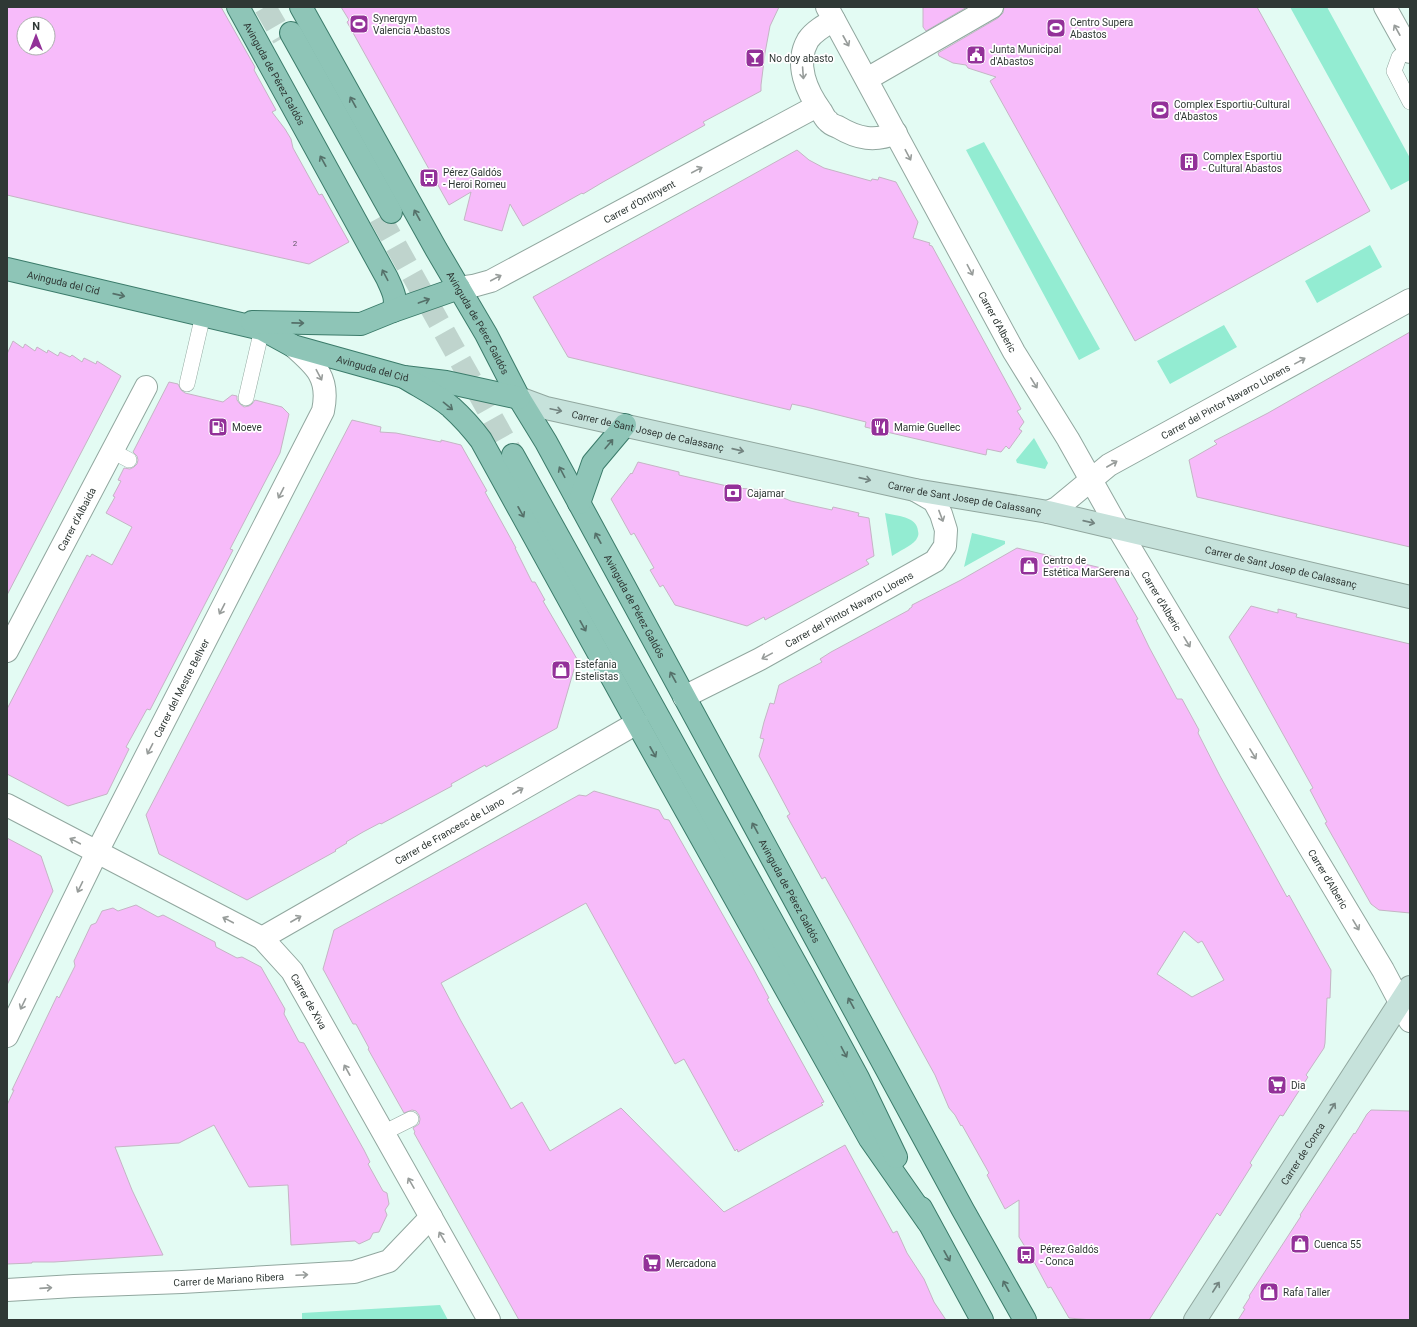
<svg xmlns="http://www.w3.org/2000/svg" width="1417" height="1327" viewBox="0 0 1417 1327" font-family="Roboto,sans-serif">
	<style>
		.green { fill: #93ecd2 }
		.building { fill: #f7bbfa; stroke: #c4b5c4; fill-rule: evenodd }
		.lines { fill: none; stroke-linecap: round; stroke-linejoin: round }
		.primary-tunnel { stroke: #bfd4cd; stroke-width: 22; stroke-dasharray: 22 11; stroke-linecap: butt }
		.lane-casing { stroke: #91a79f; stroke-width: 16 }
		.street-casing { stroke: #91a79f; stroke-width: 24 }
		.secondary-casing { stroke: #91a79f; stroke-width: 24 }
		.primary-casing { stroke: #3b7b6a; stroke-width: 24 }
		.lane { stroke: #fff; stroke-width: 15 }
		.street { stroke: #fff; stroke-width: 22 }
		.secondary { stroke: #c6e2db; stroke-width: 22 }
		.primary { stroke: #8ec5b7; stroke-width: 22 }
		.oneway { stroke: #979c9a }
		.oneway2 { stroke: #557069 }
		.oneway3 { stroke: #738480 }
		.labels { text-anchor: middle; stroke-width: 3.5; stroke-linejoin: round; paint-order: stroke }
		.number-label { font-size: 8px; fill: #615966 }
		.poi-label { font-size: 10px; fill: #2f3835; stroke: #fff; text-anchor: start }
		.street-label { font-size: 10px; fill: #2f3835; stroke: #fff }
	</style>
	<rect width="100%" height="100%" fill="#e3fbf3"/>
	<!-- green -->
	<path class="green" d="M 1290,7 L 1327,7 L 1410,158 L 1410,180 L 1391,190 Z
		M 984,142 L 1100,349 L 1079,360 L 966,150 Z
		M 1370,245 L 1382,267 L 1317,303 L 1305,281 Z
		M 1224,325 L 1237,347 L 1170,384 L 1157,361 Z
		M 1034,438 L 1048,463 L 1045,469 L 1017,463 L 1016,460 Z
		M 885,513 C 896,516 917,516 918,531 C 919,535 918,537 916,540 C 910,547 899,551 892,556 Z
		M 972,533 L 1005,541 L 1005,544 L 964,567 Z
		M 440,1305 L 448,1320 L 302,1320 L 302,1313 Z"/>
	<!-- building -->
	<path class="building" d="M 7,7 L 221,7 L 255,67 L 254,70 L 276,110 L 272,112 L 285,129 L 291,139 L 293,148 L 319,195 L 322,194 L 349,242 L 309,264 L 126,223 L 7,195 ZM 24,24 L 48,24 L 48,48 L 24,48 Z
		M 341,7 L 779,7 L 770,26 L 765,53 L 761,85 L 761,91 L 703,122 L 705,125 L 603,182 L 583,194 L 582,193 L 523,226 L 510,204 L 502,231 L 464,220 L 471,192 L 449,205 L 347,22 L 349,20 Z
		M 923,7 L 967,7 L 926,31 L 923,27 Z
		M 1004,7 L 1257,7 L 1370,211 L 1135,341 L 990,81 L 996,77 L 968,68 L 966,65 L 953,63 L 939,56 L 938,53 L 998,18 L 1003,13 Z
		M 797,150 L 809,160 L 824,168 L 871,181 L 872,179 L 878,180 L 879,177 L 896,182 L 918,222 L 913,238 L 930,243 L 929,245 L 932,246 L 1021,409 L 1017,411 L 1024,422 L 1019,429 L 1022,431 L 1009,449 L 1006,446 L 1001,452 L 987,449 L 986,455 L 865,427 L 866,422 L 806,407 L 792,404 L 790,410 L 568,357 L 533,297 Z
		M 1410,332 L 1410,547 L 1197,497 L 1189,460 L 1217,444 L 1214,441 L 1268,413 Z
		M 13,341 L 23,348 L 25,344 L 35,351 L 37,347 L 47,353 L 48,350 L 58,356 L 60,352 L 70,357 L 72,355 L 82,362 L 84,358 L 96,364 L 97,361 L 121,376 L 7,595 L 7,354 Z
		M 169,382 L 178,384 L 181,390 L 185,393 L 223,402 L 232,395 L 237,396 L 237,400 L 240,404 L 244,407 L 249,406 L 252,404 L 255,400 L 282,407 L 289,414 L 280,453 L 230,549 L 233,550 L 150,710 L 147,709 L 126,747 L 129,749 L 107,794 L 68,806 L 7,774 L 7,709 L 87,555 L 90,557 L 92,554 L 112,565 L 132,527 L 106,513 L 115,497 L 113,496 L 121,481 L 118,480 L 124,468 L 130,469 L 134,467 L 137,464 L 138,460 L 137,456 L 133,452 Z
		M 352,420 L 381,427 L 380,432 L 396,433 L 441,442 L 441,440 L 461,445 L 487,491 L 485,492 L 516,548 L 515,548 L 532,582 L 535,582 L 545,600 L 543,601 L 577,659 L 557,728 L 486,767 L 485,765 L 451,784 L 452,786 L 381,824 L 380,823 L 363,832 L 346,842 L 347,843 L 335,850 L 336,851 L 247,900 L 159,854 L 146,815 Z
		M 638,462 L 679,472 L 679,475 L 736,488 L 764,490 L 791,501 L 832,510 L 833,507 L 859,513 L 858,516 L 869,518 L 874,556 L 866,560 L 869,564 L 847,576 L 765,620 L 764,617 L 747,626 L 675,605 L 663,585 L 660,587 L 650,570 L 654,568 L 634,533 L 631,535 L 611,499 L 631,473 L 632,474 Z
		M 1017,548 L 1110,570 L 1138,619 L 1136,620 L 1149,647 L 1177,699 L 1182,699 L 1199,730 L 1198,733 L 1220,776 L 1287,897 L 1289,895 L 1331,970 L 1330,998 L 1327,998 L 1325,1043 L 1324,1048 L 1306,1075 L 1308,1077 L 1295,1097 L 1283,1116 L 1280,1115 L 1250,1163 L 1252,1165 L 1220,1216 L 1217,1213 L 1149,1320 L 1092,1320 L 1069,1318 L 1051,1287 L 1048,1288 L 1032,1258 L 1019,1237 L 1019,1200 L 1005,1209 L 987,1175 L 989,1173 L 962,1125 L 961,1126 L 955,1115 L 949,1108 L 935,1075 L 850,921 L 825,877 L 822,879 L 787,816 L 790,814 L 759,756 L 764,739 L 760,738 L 764,722 L 770,703 L 774,704 L 779,685 L 822,662 L 820,659 L 831,652 L 909,610 L 909,609 L 912,607 L 912,605 L 961,580 ZM 1184,931 L 1198,943 L 1202,941 L 1224,980 L 1192,997 L 1157,974 Z
		M 1251,606 L 1278,613 L 1278,609 L 1297,614 L 1296,617 L 1410,644 L 1410,913 L 1379,910 L 1371,904 L 1325,823 L 1327,822 L 1310,790 L 1313,788 L 1229,637 Z
		M 594,791 L 659,810 L 664,819 L 669,820 L 753,968 L 769,998 L 767,999 L 824,1102 L 821,1103 L 823,1105 L 770,1134 L 738,1152 L 737,1149 L 735,1151 L 684,1059 L 675,1064 L 586,903 L 441,983 L 461,1021 L 511,1109 L 522,1102 L 550,1151 L 621,1108 L 724,1212 L 845,1145 L 893,1233 L 897,1231 L 907,1253 L 924,1279 L 934,1302 L 946,1320 L 519,1320 L 414,1133 L 415,1132 L 413,1128 L 419,1124 L 420,1119 L 419,1115 L 416,1111 L 412,1110 L 404,1113 L 368,1049 L 369,1048 L 356,1024 L 353,1024 L 323,969 L 334,930 L 579,795 L 586,796 Z
		M 7,838 L 41,856 L 53,891 L 7,985 Z
		M 136,905 L 158,917 L 163,915 L 215,942 L 216,947 L 237,958 L 242,957 L 261,967 L 285,1009 L 284,1014 L 299,1042 L 304,1043 L 364,1150 L 370,1162 L 368,1164 L 383,1191 L 387,1193 L 389,1204 L 385,1210 L 387,1215 L 379,1232 L 373,1233 L 370,1239 L 359,1244 L 355,1241 L 291,1245 L 288,1185 L 249,1187 L 214,1125 L 179,1143 L 115,1147 L 132,1190 L 163,1255 L 54,1262 L 32,1262 L 32,1263 L 7,1264 L 7,1105 L 14,1090 L 12,1090 L 57,996 L 59,998 L 75,966 L 74,961 L 91,925 L 96,923 L 102,911 L 113,908 L 118,911 Z
		M 1371,1110 L 1410,1111 L 1410,1320 L 1238,1320 L 1245,1309 L 1243,1308 L 1250,1297 L 1249,1296 L 1301,1216 L 1300,1215 L 1354,1133 L 1355,1134 L 1367,1114 Z"/>
	<g class="lines">
		<!-- primary-tunnel -->
		<path class="primary-tunnel" d="M 265,7 L 283,38
			M 380,217 L 513,455"/>
		<defs>
			<path id="lane" d="M 1408,49 L 1399,57 L 1394,71 L 1410,102
				M 187,384 L 203,315
				M 246,398 L 262,329
				M 112,451 L 129,460
				M 383,1133 L 411,1119"/>
			<g id="street">
				<path id="s1" d="M 827,7 L 1014,352 L 1068,439 L 1118,528 L 1383,970 L 1410,1021"/>
				<path d="M 1385,7 L 1410,52"/>
				<path d="M 834,20 C 825,25 814,31 808,40 C 794,64 807,92 821,111 C 823,114 825,119 828,121 C 830,124 835,126 838,127 C 858,139 875,142 896,133"/>
				<path d="M 867,79 L 992,7"/>
				<path id="s2" d="M 459,288 L 473,286 L 491,281 L 817,106"/>
				<path id="s3" d="M 1048,512 L 1057,508 L 1109,465 L 1410,300"/>
				<path id="s4" d="M 7,651 L 146,387"/>
				<path id="s5" d="M 684,697 L 760,659 L 935,561 L 945,546 L 946,530 L 941,514 L 934,501 L 915,490"/>
				<path id="s6" d="M 7,805 L 262,938 L 292,971 L 489,1320"/>
				<path id="s7" d="M 262,938 L 637,723"/>
				<path id="s8" d="M 7,1036 L 97,852 L 323,411 C 330,378 316,366 293,346"/>
				<path id="s9" d="M 7,1290 L 74,1286 L 182,1282 L 354,1272 L 389,1261 L 431,1217"/>
			</g>
			<g id="secondary">
				<path id="s10" d="M 519,398 L 546,408 L 915,490 L 1048,512 L 1410,597"/>
				<path id="s11" d="M 1195,1320 L 1410,987"/>
			</g>
			<g id="primary">
				<path id="s12" d="M 238,7 L 387,278 C 392,289 398,299 393,311"/>
				<path id="s13" d="M 301,7 L 436,249 L 486,334 L 519,398 L 546,442 L 963,1210 L 1025,1320"/>
				<path d="M 291,33 L 391,212"/>
				<path id="s14" d="M 7,269 L 262,329 L 293,346 L 404,377 L 446,382 L 519,398"/>
				<path d="M 252,322 L 361,324 L 393,311 L 459,288"/>
				<path d="M 404,377 C 420,387 437,395 451,407 C 462,417 472,428 481,440 L 637,723 L 870,1139 L 928,1222"/>
				<path d="M 513,455 L 808,986 L 858,1078 L 896,1157"/>
				<path d="M 579,503 L 593,463 L 625,425"/>
				<path d="M 921,1208 L 982,1320"/>
			</g>
		</defs>
		<!-- lane casing -->
		<use href="#lane" class="lane-casing"/>
		<!-- street casing -->
		<use href="#street" class="street-casing"/>
		<!-- secondary casing -->
		<use href="#secondary" class="secondary-casing"/>
		<!-- primary casing -->
		<use href="#primary" class="primary-casing"/>
		<!-- lane -->
		<use href="#lane" class="lane"/>
		<!-- street -->
		<use href="#street" class="street"/>
		<!-- secondary -->
		<use href="#secondary" class="secondary"/>
		<!-- primary -->
		<use href="#primary" class="primary"/>
	</g>
	<!-- one-way arrows -->
	<defs><path id="oneway-shaft" d="M-6 0H5M1.5-3L5.5 0L1.5 3" fill="none" stroke-width="1.6" stroke-linecap="round" stroke-linejoin="round"/></defs>
	<g class="oneway">
		<use href="#oneway-shaft" transform="translate(1397 30) rotate(-119)"/>
		<use href="#oneway-shaft" transform="translate(846 41) rotate(61)"/>
		<use href="#oneway-shaft" transform="translate(803 73) rotate(86)"/>
		<use href="#oneway-shaft" transform="translate(908 155) rotate(62)"/>
		<use href="#oneway-shaft" transform="translate(697 170) rotate(-28)"/>
		<use href="#oneway-shaft" transform="translate(970 270) rotate(62)"/>
		<use href="#oneway-shaft" transform="translate(496 278) rotate(-28)"/>
		<use href="#oneway-shaft" transform="translate(1300 361) rotate(-29)"/>
		<use href="#oneway-shaft" transform="translate(319 375) rotate(62)"/>
		<use href="#oneway-shaft" transform="translate(1034 383) rotate(58)"/>
		<use href="#oneway-shaft" transform="translate(1112 464) rotate(-30)"/>
		<use href="#oneway-shaft" transform="translate(281 493) rotate(117)"/>
		<use href="#oneway-shaft" transform="translate(941 516) rotate(69)"/>
		<use href="#oneway-shaft" transform="translate(222 609) rotate(117)"/>
		<use href="#oneway-shaft" transform="translate(1187 642) rotate(59)"/>
		<use href="#oneway-shaft" transform="translate(767 656) rotate(151)"/>
		<use href="#oneway-shaft" transform="translate(150 749) rotate(117)"/>
		<use href="#oneway-shaft" transform="translate(1253 754) rotate(59)"/>
		<use href="#oneway-shaft" transform="translate(518 791) rotate(-30)"/>
		<use href="#oneway-shaft" transform="translate(75 841) rotate(-152)"/>
		<use href="#oneway-shaft" transform="translate(80 887) rotate(116)"/>
		<use href="#oneway-shaft" transform="translate(296 919) rotate(-30)"/>
		<use href="#oneway-shaft" transform="translate(228 920) rotate(-152)"/>
		<use href="#oneway-shaft" transform="translate(1356 925) rotate(59)"/>
		<use href="#oneway-shaft" transform="translate(23 1004) rotate(116)"/>
		<use href="#oneway-shaft" transform="translate(347 1070) rotate(-119)"/>
		<use href="#oneway-shaft" transform="translate(411 1183) rotate(-120)"/>
		<use href="#oneway-shaft" transform="translate(442 1237) rotate(-120)"/>
		<use href="#oneway-shaft" transform="translate(302 1275) rotate(-3)"/>
		<use href="#oneway-shaft" transform="translate(46 1288) rotate(-4)"/>
	</g>
	<g class="oneway2">
		<use href="#oneway-shaft" transform="translate(353 102) rotate(-119)"/>
		<use href="#oneway-shaft" transform="translate(323 161) rotate(-119)"/>
		<use href="#oneway-shaft" transform="translate(417 215) rotate(-119)"/>
		<use href="#oneway-shaft" transform="translate(385 275) rotate(-118)"/>
		<use href="#oneway-shaft" transform="translate(119 295) rotate(13)"/>
		<use href="#oneway-shaft" transform="translate(424 301) rotate(-20)"/>
		<use href="#oneway-shaft" transform="translate(298 323) rotate(1)"/>
		<use href="#oneway-shaft" transform="translate(448 406) rotate(39)"/>
		<use href="#oneway-shaft" transform="translate(609 444) rotate(-50)"/>
		<use href="#oneway-shaft" transform="translate(562 472) rotate(-118)"/>
		<use href="#oneway-shaft" transform="translate(521 512) rotate(61)"/>
		<use href="#oneway-shaft" transform="translate(598 538) rotate(-119)"/>
		<use href="#oneway-shaft" transform="translate(583 626) rotate(61)"/>
		<use href="#oneway-shaft" transform="translate(673 677) rotate(-119)"/>
		<use href="#oneway-shaft" transform="translate(653 752) rotate(61)"/>
		<use href="#oneway-shaft" transform="translate(755 828) rotate(-119)"/>
		<use href="#oneway-shaft" transform="translate(851 1003) rotate(-119)"/>
		<use href="#oneway-shaft" transform="translate(844 1052) rotate(62)"/>
		<use href="#oneway-shaft" transform="translate(947 1256) rotate(61)"/>
		<use href="#oneway-shaft" transform="translate(1006 1286) rotate(-119)"/>
	</g>
	<g class="oneway3">
		<use href="#oneway-shaft" transform="translate(556 410) rotate(12)"/>
		<use href="#oneway-shaft" transform="translate(738 450) rotate(13)"/>
		<use href="#oneway-shaft" transform="translate(865 479) rotate(13)"/>
		<use href="#oneway-shaft" transform="translate(1089 522) rotate(13)"/>
		<use href="#oneway-shaft" transform="translate(1332 1108) rotate(-57)"/>
		<use href="#oneway-shaft" transform="translate(1216 1287) rotate(-57)"/>
	</g>
	<!-- icons -->
	<defs>
		<symbol id="stadium-square" viewBox="-11 -11 22 22"><rect x="-9" y="-9" width="18" height="18" rx="4" fill="#933199" stroke="#fff"/><path d="M0-5a6.5 5 0 1 0 0 10a6.5 5 0 1 0 0-10ZM-3.5-1.8h7v3.6h-7Z" fill="#fff"/></symbol>
		<symbol id="civic-square" viewBox="-11 -11 22 22"><rect x="-9" y="-9" width="18" height="18" rx="4" fill="#933199" stroke="#fff"/><path d="M-.6-6.5H3V-4.5H.6V-3L4-1V1h2V6H-6V1h2V-1L-.6-3ZM-1.2 2.5V6h2.4V2.5Z" fill="#fff"/></symbol>
		<symbol id="bar-square" viewBox="-11 -11 22 22"><rect x="-9" y="-9" width="18" height="18" rx="4" fill="#933199" stroke="#fff"/><path d="M-6-5H6L.8 .8V4.5H3.5V6h-7V4.5H-.8V.8Z" fill="#fff"/></symbol>
		<symbol id="building-square" viewBox="-11 -11 22 22"><rect x="-9" y="-9" width="18" height="18" rx="4" fill="#933199" stroke="#fff"/><path d="M-4-6H4V6H1V3H-1V6H-4ZM-2.5-4.3h1.7v1.8h-1.7ZM.8-4.3h1.7v1.8H.8ZM-2.5-1h1.7V.8h-1.7ZM.8-1h1.7V.8H.8Z" fill="#fff"/></symbol>
		<symbol id="bus-square" viewBox="-11 -11 22 22"><rect x="-9" y="-9" width="18" height="18" rx="4" fill="#933199" stroke="#fff"/><path d="M-5-6H5V4H4V6H2V4H-2V6H-4V4H-5ZM-3.5-4V0h7V-4ZM-3.5 1.2v1.5H-2V1.2ZM2 1.2v1.5H3.5V1.2Z" fill="#fff"/></symbol>
		<symbol id="fuel-square" viewBox="-11 -11 22 22"><rect x="-9" y="-9" width="18" height="18" rx="4" fill="#933199" stroke="#fff"/><path d="M-5.5-6h7V0h2V4h1.3V-2.5L3-4.5l.8-.8L6-3V5H2.5V1h-1V6h-7ZM-4.2-4.7v3.2H.2V-4.7Z" fill="#fff"/></symbol>
		<symbol id="restaurant-square" viewBox="-11 -11 22 22"><rect x="-9" y="-9" width="18" height="18" rx="4" fill="#933199" stroke="#fff"/><path d="M-5-6h1v4h1v-4h1v4h1v-4h1v5L-1.5 .5V6h-2V.5L-5-1ZM5-6V6H3V1.5H1.5Q1.5-4 5-6Z" fill="#fff"/></symbol>
		<symbol id="bank-square" viewBox="-11 -11 22 22"><rect x="-9" y="-9" width="18" height="18" rx="4" fill="#933199" stroke="#fff"/><path d="M-6-4H6V4H-6ZM0-2.3a2.3 2.3 0 1 0 0 4.6a2.3 2.3 0 1 0 0-4.6Z" fill="#fff"/></symbol>
		<symbol id="shop-square" viewBox="-11 -11 22 22"><rect x="-9" y="-9" width="18" height="18" rx="4" fill="#933199" stroke="#fff"/><path d="M-5-2.5h2.3a2.7 3.5 0 0 1 5.4 0H5L5.5 6h-11ZM-1.5-2.5h3a1.5 2.3 0 0 0-3 0Z" fill="#fff"/></symbol>
		<symbol id="supermarket-square" viewBox="-11 -11 22 22"><rect x="-9" y="-9" width="18" height="18" rx="4" fill="#933199" stroke="#fff"/><path d="M-6-5.5h2.5l.6 2H6L4.5 2H-2.5L-4.4-4H-6ZM-1.5 3.2a1.3 1.3 0 1 0 .1 0ZM3 3.2a1.3 1.3 0 1 0 .1 0Z" fill="#fff"/></symbol>
	</defs>
	<g fill-rule="evenodd">
		<use href="#stadium-square" x="348" y="13" width="22" height="22"/>
		<use href="#stadium-square" x="1045" y="17" width="22" height="22"/>
		<use href="#civic-square" x="965" y="44" width="22" height="22"/>
		<use href="#bar-square" x="744" y="47" width="22" height="22"/>
		<use href="#stadium-square" x="1149" y="99" width="22" height="22"/>
		<use href="#building-square" x="1178" y="151" width="22" height="22"/>
		<use href="#bus-square" x="418" y="167" width="22" height="22"/>
		<use href="#fuel-square" x="207" y="416" width="22" height="22"/>
		<use href="#restaurant-square" x="869" y="416" width="22" height="22"/>
		<use href="#bank-square" x="722" y="482" width="22" height="22"/>
		<use href="#shop-square" x="1018" y="555" width="22" height="22"/>
		<use href="#shop-square" x="550" y="659" width="22" height="22"/>
		<use href="#supermarket-square" x="1266" y="1074" width="22" height="22"/>
		<use href="#shop-square" x="1289" y="1233" width="22" height="22"/>
		<use href="#bus-square" x="1015" y="1244" width="22" height="22"/>
		<use href="#supermarket-square" x="641" y="1252" width="22" height="22"/>
		<use href="#shop-square" x="1258" y="1281" width="22" height="22"/>
	</g>
	<g class="labels">
		<!-- number labels -->
		<g class="number-label">
			<text x="295" y="246">2</text>
		</g>
		<!-- poi labels -->
		<g class="poi-label">
			<text x="373" y="22">Synergym<tspan x="373" dy="12">Valencia Abastos</tspan></text>
			<text x="1070" y="26">Centro Supera<tspan x="1070" dy="12">Abastos</tspan></text>
			<text x="990" y="53">Junta Municipal<tspan x="990" dy="12">d'Abastos</tspan></text>
			<text x="769" y="62">No doy abasto</text>
			<text x="1174" y="108">Complex Esportiu-Cultural<tspan x="1174" dy="12">d'Abastos</tspan></text>
			<text x="1203" y="160">Complex Esportiu<tspan x="1203" dy="12">- Cultural Abastos</tspan></text>
			<text x="443" y="176">Pérez Galdós<tspan x="443" dy="12">- Heroi Romeu</tspan></text>
			<text x="232" y="431">Moeve</text>
			<text x="894" y="431">Mamie Guellec</text>
			<text x="747" y="497">Cajamar</text>
			<text x="1043" y="564">Centro de<tspan x="1043" dy="12">Estética MarSerena</tspan></text>
			<text x="575" y="668">Estefania<tspan x="575" dy="12">Estelistas</tspan></text>
			<text x="1291" y="1089">Dia</text>
			<text x="1314" y="1248">Cuenca 55</text>
			<text x="1040" y="1253">Pérez Galdós<tspan x="1040" dy="12">- Conca</tspan></text>
			<text x="666" y="1267">Mercadona</text>
			<text x="1283" y="1296">Rafa Taller</text>
		</g>
		<!-- street labels -->
		<g class="street-label">
			<text dy="4" stroke="none"><textPath href="#s12" startOffset="76">Avinguda de Pérez Galdós</textPath></text>
			<text dy="4" stroke="none"><textPath href="#s2" startOffset="201">Carrer d'Ontinyent</textPath></text>
			<text dy="4" stroke="none"><textPath href="#s14" startOffset="58">Avinguda del Cid</textPath></text>
			<text dy="4" stroke="none"><textPath href="#s1" startOffset="358">Carrer d'Alberic</textPath></text>
			<text dy="4" stroke="none"><textPath href="#s13" startOffset="362">Avinguda de Pérez Galdós</textPath></text>
			<text dy="4" stroke="none"><textPath href="#s14" startOffset="380">Avinguda del Cid</textPath></text>
			<text dy="4" stroke="none"><textPath href="#s3" startOffset="210">Carrer del Pintor Navarro Llorens</textPath></text>
			<text dy="4" stroke="none"><textPath href="#s10" startOffset="133">Carrer de Sant Josep de Calassanç</textPath></text>
			<text dy="4" stroke="none"><textPath href="#s10" startOffset="457">Carrer de Sant Josep de Calassanç</textPath></text>
			<text dy="4" stroke="none"><textPath href="#s4" startOffset="149">Carrer d'Albaida</textPath></text>
			<text dy="4" stroke="none"><textPath href="#s10" startOffset="781">Carrer de Sant Josep de Calassanç</textPath></text>
			<text dy="4" stroke="none"><textPath href="#s1" startOffset="682">Carrer d'Alberic</textPath></text>
			<text dy="4" stroke="none"><textPath href="#s13" startOffset="686">Avinguda de Pérez Galdós</textPath></text>
			<text dy="4" stroke="none"><textPath href="#s5" startOffset="187">Carrer del Pintor Navarro Llorens</textPath></text>
			<text dy="4" stroke="none"><textPath href="#s8" startOffset="389">Carrer del Mestre Bellver</textPath></text>
			<text dy="4" stroke="none"><textPath href="#s7" startOffset="216">Carrer de Francesc de Llano</textPath></text>
			<text dy="4" stroke="none"><textPath href="#s1" startOffset="1006">Carrer d'Alberic</textPath></text>
			<text dy="4" stroke="none"><textPath href="#s13" startOffset="1010">Avinguda de Pérez Galdós</textPath></text>
			<text dy="4" stroke="none"><textPath href="#s6" startOffset="367">Carrer de Xiva</textPath></text>
			<text dy="4" stroke="none"><textPath href="#s11" startOffset="198">Carrer de Conca</textPath></text>
			<text dy="4" stroke="none"><textPath href="#s9" startOffset="222">Carrer de Mariano Ribera</textPath></text>
		</g>
	</g>
	<!-- border -->
	<rect width="1417" height="1327" fill="none" stroke="#2f3835" stroke-width="16"/>
	<!-- north arrow -->
	<g transform="translate(36 36)"><circle r="19" fill="#ffffff" stroke="#acafae"/>
	<path d="M0-3L7 15L0 10L-7 15Z" fill="#933199"/>
	<text y="-6" font-size="11" font-weight="bold" text-anchor="middle" fill="#2f3835">N</text>
	</g>
</svg>
